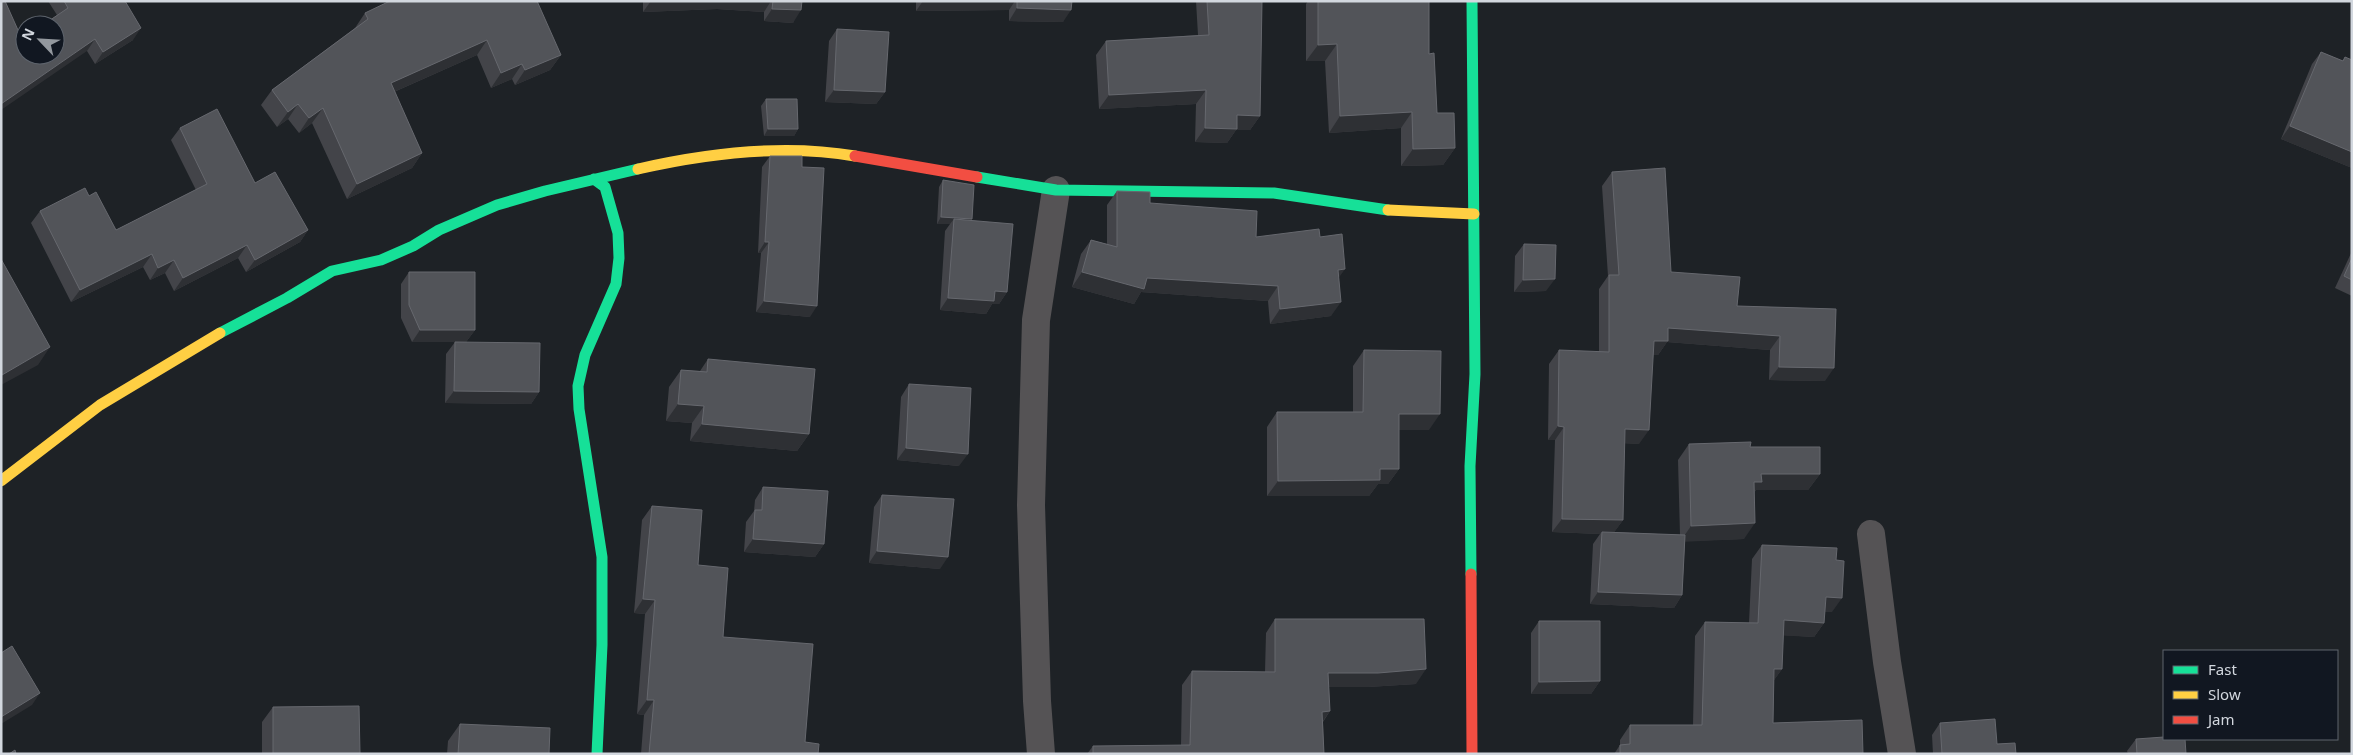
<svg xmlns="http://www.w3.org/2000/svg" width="2353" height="755" viewBox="0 0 2353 755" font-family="'Noto Sans',sans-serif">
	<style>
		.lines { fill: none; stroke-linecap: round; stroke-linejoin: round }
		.street { stroke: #555355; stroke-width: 28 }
		.fast { stroke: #16e098; stroke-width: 11 }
		.slow { stroke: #ffcf43; stroke-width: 11 }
		.jam { stroke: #f24e42; stroke-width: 11 }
		.wall { fill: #434449 }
		.shaded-wall { fill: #2e3034 }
		.building { fill: #525459; stroke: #66686e }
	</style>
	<rect width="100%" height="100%" fill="#1e2226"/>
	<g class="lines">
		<!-- street -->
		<path class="street" d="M 1871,534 L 1887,662 L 1902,754
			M 1041,754 L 1037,701 L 1031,505 L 1036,320 L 1056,190"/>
		<!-- fast -->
		<path class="fast" d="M 977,177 L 1056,190 L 1274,193 L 1388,210
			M 594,179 L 605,187 L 618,233 L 619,258 L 616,284 L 585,355 L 578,386 L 579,409 L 602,557 L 602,645 L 597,754
			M 220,333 L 287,298 L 332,271 L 381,260 L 413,246 L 439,230 L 497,205 L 545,191 L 638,169
			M 1471,574 L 1470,466 L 1475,374 L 1472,1"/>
		<!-- slow -->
		<path class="slow" d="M 638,169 C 708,153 784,144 855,156
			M 1388,210 L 1474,214
			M 1,481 L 100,405 L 220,333"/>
		<!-- jam -->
		<path class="jam" d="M 855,156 L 977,177
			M 1471,574 L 1472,754"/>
	</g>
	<!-- wall -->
	<path class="wall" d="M 48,1 L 125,1 L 133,40 L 95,64 L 87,51 L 22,39 L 57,15 Z
		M 643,1 L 802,1 L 793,23 L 764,21 L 764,12 L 717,9 L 643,12 Z
		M 916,1 L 1072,1 L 1063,22 L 1009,21 L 1009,10 L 916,11 Z
		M 1196,1 L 1262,1 L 1260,116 L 1250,130 L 1236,130 L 1227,143 L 1195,142 L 1196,104 L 1099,109 L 1096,55 L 1106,41 L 1198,35 Z
		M 1308,1 L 1429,1 L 1429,54 L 1437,113 L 1455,148 L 1443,165 L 1401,166 L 1401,128 L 1329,133 L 1325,61 L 1306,61 L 1306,4 Z
		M 365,13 L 561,55 L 550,70 L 515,85 L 512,79 L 491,88 L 477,55 L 394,92 L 422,153 L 412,168 L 347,199 L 312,123 L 299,133 L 288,119 L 277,127 L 261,105 L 272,90 L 355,28 Z
		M 837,29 L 885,92 L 876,104 L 825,102 L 829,41 Z
		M 2321,52 L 2343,61 L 2345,57 L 2352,60 L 2352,168 L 2281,139 L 2312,64 Z
		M 766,99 L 798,129 L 794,136 L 764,136 L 761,106 Z
		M 180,128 L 255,183 L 308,230 L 300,242 L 246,272 L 238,258 L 174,291 L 165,273 L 150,280 L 143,267 L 71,302 L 31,223 L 40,211 L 89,196 L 116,230 L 196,190 L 171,140 Z
		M 770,156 L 802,167 L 810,317 L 756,312 L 761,253 L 758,253 L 762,167 Z
		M 1612,172 L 1671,272 L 1737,306 L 1836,309 L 1825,381 L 1769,380 L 1770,350 L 1667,342 L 1658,355 L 1653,355 L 1639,444 L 1624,443 L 1623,520 L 1614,532 L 1680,535 L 1678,460 L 1689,444 L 1750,447 L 1820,474 L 1808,490 L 1756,490 L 1754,493 L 1744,539 L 1685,541 L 1682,595 L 1674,608 L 1590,604 L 1593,544 L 1600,534 L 1552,532 L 1555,440 L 1548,440 L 1549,364 L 1559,350 L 1599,352 L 1599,289 L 1608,276 L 1602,186 Z
		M 943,180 L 972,219 L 971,220 L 1007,292 L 999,304 L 992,304 L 986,314 L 940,310 L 945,231 L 950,224 L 937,224 L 939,187 Z
		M 1117,191 L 1150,203 L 1256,237 L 1320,237 L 1339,278 L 1331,316 L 1270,324 L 1268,301 L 1141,292 L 1134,304 L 1072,287 L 1081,254 L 1091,240 L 1107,244 L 1107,205 Z
		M 1524,244 L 1546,291 L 1514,292 L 1515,256 Z
		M 2352,251 L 2352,296 L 2335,288 Z
		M 409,272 L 475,330 L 466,342 L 539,392 L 531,404 L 445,403 L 446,354 L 455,342 L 412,342 L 401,318 L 401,284 Z
		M 1364,350 L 1429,430 L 1399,430 L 1399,469 L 1388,484 L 1378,484 L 1369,496 L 1267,496 L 1267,427 L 1277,412 L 1353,412 L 1353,366 Z
		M 708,359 L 809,434 L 797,451 L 690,441 L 692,423 L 666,421 L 669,387 L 681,370 L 700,371 Z
		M 909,384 L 959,466 L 897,460 L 901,397 Z
		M 763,487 L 824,544 L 815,557 L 744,552 L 746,522 L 754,511 L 755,500 Z
		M 882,495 L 940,569 L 869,563 L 874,507 Z
		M 652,506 L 698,565 L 723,637 L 805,742 L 818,754 L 641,754 L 644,715 L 637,714 L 645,614 L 634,613 L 642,520 Z
		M 1762,545 L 1832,612 L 1825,612 L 1824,623 L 1814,637 L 1783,635 L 1782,669 L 1774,680 L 1773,723 L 1863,754 L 1614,754 L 1620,745 L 1620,740 L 1630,725 L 1693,725 L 1695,636 L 1705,622 L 1749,623 L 1752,559 Z
		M 1275,619 L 1416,684 L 1368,687 L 1329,687 L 1330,711 L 1323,722 L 1324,754 L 1181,745 L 1182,685 L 1192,671 L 1265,672 L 1266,633 Z
		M 1539,621 L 1600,681 L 1591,694 L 1531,694 L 1531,633 Z
		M 273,707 L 360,754 L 262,754 L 262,722 Z
		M 1940,723 L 1997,744 L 2016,754 L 1933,754 L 1932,735 Z
		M 460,724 L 549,754 L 447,754 L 448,741 Z
		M 2136,739 L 2186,754 L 2128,754 L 2127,751 Z
		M 1093,746 L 1093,754 L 1087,754 Z"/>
	<!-- shaded-wall -->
	<path class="shaded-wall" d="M 651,1 L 771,1 L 764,12 L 717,9 L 643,12 Z
		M 923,1 L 1015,1 L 1009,10 L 916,11 Z
		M 1017,8 L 1071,10 L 1063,22 L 1009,21 Z
		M 772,9 L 801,10 L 793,23 L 764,21 Z
		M 141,28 L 133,40 L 95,64 L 103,52 Z
		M 95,39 L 87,51 L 1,110 L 1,104 Z
		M 487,40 L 477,55 L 380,98 L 391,83 Z
		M 1337,44 L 1325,61 L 1306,61 L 1318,45 Z
		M 561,55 L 550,70 L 515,85 L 525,70 Z
		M 522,64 L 512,79 L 491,88 L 501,73 Z
		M 834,90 L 885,92 L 876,104 L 825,102 Z
		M 1206,90 L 1196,104 L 1099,109 L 1109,95 Z
		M 298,104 L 288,119 L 277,127 L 288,112 Z
		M 323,108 L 312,123 L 299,133 L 309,118 Z
		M 1412,112 L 1401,128 L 1329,133 L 1340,116 Z
		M 1237,115 L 1260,116 L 1250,130 L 1236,130 L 1227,143 L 1195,142 L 1205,128 Z
		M 2290,126 L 2352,152 L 2352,168 L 2281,139 Z
		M 768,129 L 798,129 L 794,136 L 764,136 Z
		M 1455,148 L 1443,165 L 1401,166 L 1413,149 Z
		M 422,153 L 412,168 L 347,199 L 357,184 Z
		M 941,217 L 972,219 L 968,225 L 954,219 L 950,224 L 937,224 Z
		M 308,230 L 300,242 L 246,272 L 255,260 Z
		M 765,242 L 769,242 L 761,253 L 758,253 Z
		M 247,245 L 238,258 L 174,291 L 183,278 Z
		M 152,254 L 143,267 L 71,302 L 80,290 Z
		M 174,260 L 165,273 L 150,280 L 158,268 Z
		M 1345,269 L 1335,283 L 1338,270 Z
		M 1082,272 L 1147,278 L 1278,286 L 1268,301 L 1141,292 L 1134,304 L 1072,287 Z
		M 1555,279 L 1546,291 L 1514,292 L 1523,280 Z
		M 995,291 L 1007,292 L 999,304 L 992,304 L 986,314 L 940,310 L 948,298 Z
		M 764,301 L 817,306 L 810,317 L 756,312 Z
		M 1341,302 L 1331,316 L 1270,324 L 1280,309 Z
		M 1668,328 L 1780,336 L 1770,350 L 1667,342 L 1658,355 L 1644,355 L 1654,341 Z
		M 420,330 L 475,330 L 466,342 L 412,342 Z
		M 50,347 L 38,365 L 1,385 L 2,375 Z
		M 1779,367 L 1834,368 L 1825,381 L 1769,380 Z
		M 454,391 L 539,392 L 531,404 L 445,403 Z
		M 678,404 L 704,406 L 692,423 L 666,421 Z
		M 1399,414 L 1440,414 L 1429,430 L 1388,430 Z
		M 702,424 L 809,434 L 797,451 L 690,441 Z
		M 1558,426 L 1564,427 L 1555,440 L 1548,440 Z
		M 1625,429 L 1649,430 L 1639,444 L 1615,443 Z
		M 906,448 L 968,454 L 959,466 L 897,460 Z
		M 1380,469 L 1399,469 L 1388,484 L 1378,484 L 1369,496 L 1267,496 L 1278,481 Z
		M 1761,474 L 1820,474 L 1808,490 L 1756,490 L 1750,498 L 1754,482 Z
		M 1562,519 L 1623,520 L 1613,534 L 1602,532 L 1600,534 L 1552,532 Z
		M 1755,523 L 1744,539 L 1680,542 L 1691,526 Z
		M 753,539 L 824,544 L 815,557 L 744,552 Z
		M 877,551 L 948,557 L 940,569 L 869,563 Z
		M 1598,592 L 1682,595 L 1674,608 L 1590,604 Z
		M 1826,597 L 1842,598 L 1832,612 L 1816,612 Z
		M 643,599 L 655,600 L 645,614 L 634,613 Z
		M 1784,620 L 1824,623 L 1814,637 L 1773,635 Z
		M 1426,669 L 1416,684 L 1368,687 L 1318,687 L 1328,673 Z
		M 1774,669 L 1782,669 L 1772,683 Z
		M 1600,681 L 1591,694 L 1531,694 L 1539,682 Z
		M 40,693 L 32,705 L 1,724 L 1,717 Z
		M 647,700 L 654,700 L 644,715 L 637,714 Z
		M 1330,711 L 1320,725 L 1322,712 Z"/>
	<!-- building -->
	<path class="building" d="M 5,1 L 22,39 L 25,37 L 25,55 L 55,55 L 55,25 L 43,25 L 68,8 L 64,1 L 125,1 L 141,28 L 103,52 L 95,39 L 1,104 L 1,3 Z
		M 390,1 L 537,1 L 561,55 L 525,70 L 522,64 L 501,73 L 487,40 L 391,83 L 422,153 L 357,184 L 323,108 L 309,118 L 298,104 L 288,112 L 272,90 L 368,19 L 365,13 Z
		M 773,1 L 802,1 L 801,10 L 772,9 Z
		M 1017,1 L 1072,1 L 1071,10 L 1017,8 Z
		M 1207,1 L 1262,1 L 1260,116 L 1237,115 L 1237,129 L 1205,128 L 1206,90 L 1109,95 L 1106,41 L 1209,35 Z
		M 1318,1 L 1429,1 L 1429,54 L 1434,53 L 1437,113 L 1454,113 L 1455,148 L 1413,149 L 1412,112 L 1340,116 L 1337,44 L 1318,45 Z
		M 837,29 L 889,32 L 885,92 L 834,90 Z
		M 2321,52 L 2343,61 L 2345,57 L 2352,60 L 2352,152 L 2290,126 Z
		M 766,99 L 797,99 L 798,129 L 768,129 Z
		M 217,109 L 255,183 L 275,172 L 308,230 L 255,260 L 247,245 L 183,278 L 174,260 L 158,268 L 152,254 L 80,290 L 40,211 L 85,188 L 89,196 L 96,192 L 116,230 L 207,184 L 180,128 Z
		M 770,156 L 802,156 L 802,167 L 824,168 L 817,306 L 764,301 L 769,242 L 765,242 Z
		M 1665,168 L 1671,272 L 1740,277 L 1737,306 L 1836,309 L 1834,368 L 1779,367 L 1780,336 L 1668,328 L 1668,341 L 1654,341 L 1649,430 L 1625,429 L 1623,520 L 1562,519 L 1564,427 L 1558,426 L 1559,350 L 1609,352 L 1609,275 L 1619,275 L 1612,172 Z
		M 943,180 L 974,185 L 972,219 L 941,217 Z
		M 1117,191 L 1150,192 L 1150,203 L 1257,211 L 1256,237 L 1319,229 L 1320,237 L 1342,234 L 1345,269 L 1338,270 L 1341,302 L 1280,309 L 1278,286 L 1147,278 L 1144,289 L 1082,272 L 1091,240 L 1117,247 Z
		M 954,219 L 1013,224 L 1007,292 L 995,291 L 994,301 L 948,298 Z
		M 1524,244 L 1556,245 L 1555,279 L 1523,280 Z
		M 2352,258 L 2352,280 L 2344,276 Z
		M 1,259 L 50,347 L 2,375 L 1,374 Z
		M 409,272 L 475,272 L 475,330 L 420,330 L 409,305 Z
		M 455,342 L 540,343 L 539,392 L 454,391 Z
		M 1364,350 L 1441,351 L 1440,414 L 1399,414 L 1399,469 L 1380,469 L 1380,480 L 1278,481 L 1277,412 L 1363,412 Z
		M 708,359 L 815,369 L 809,434 L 702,424 L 704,406 L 678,404 L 681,370 L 707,372 Z
		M 909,384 L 971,388 L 968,454 L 906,448 Z
		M 1751,442 L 1750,447 L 1820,447 L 1820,474 L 1761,474 L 1762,482 L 1754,482 L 1755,523 L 1691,526 L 1689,444 Z
		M 763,487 L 828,491 L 824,544 L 753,539 L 755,510 L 762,510 Z
		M 882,495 L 954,499 L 948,557 L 877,551 Z
		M 652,506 L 702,510 L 698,565 L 728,568 L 723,637 L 813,644 L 805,742 L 819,744 L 818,754 L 649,754 L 654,700 L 647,700 L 655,600 L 643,599 Z
		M 1602,532 L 1685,535 L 1682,595 L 1598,592 Z
		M 1762,545 L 1837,548 L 1836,560 L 1844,561 L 1842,598 L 1826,597 L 1824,623 L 1784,620 L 1782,669 L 1774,669 L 1773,723 L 1862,720 L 1863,754 L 1620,754 L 1620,745 L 1630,744 L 1630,725 L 1702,725 L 1705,622 L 1758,623 Z
		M 1275,619 L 1424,619 L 1426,669 L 1378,673 L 1328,673 L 1330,711 L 1322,712 L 1324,754 L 1093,754 L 1093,746 L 1190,745 L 1192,671 L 1275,672 Z
		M 1539,621 L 1600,621 L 1600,681 L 1539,682 Z
		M 12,646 L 40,693 L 1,717 L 1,653 Z
		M 359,706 L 360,754 L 273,754 L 273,707 Z
		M 1995,719 L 1997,744 L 2015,743 L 2016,754 L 1942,754 L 1940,723 Z
		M 460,724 L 550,728 L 549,754 L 458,754 Z
		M 2164,737 L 2164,739 L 2185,739 L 2186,754 L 2137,754 L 2136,739 Z
		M 15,750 L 16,754 L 9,754 Z"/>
	<!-- border -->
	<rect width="2353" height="755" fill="none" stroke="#d2d7de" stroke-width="5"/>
	<!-- legend -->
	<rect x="2163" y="650" width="175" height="90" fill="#111721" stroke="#5e646d"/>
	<rect x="2173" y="666" width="25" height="8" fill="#16e098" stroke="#5e646d"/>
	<text x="2208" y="675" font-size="15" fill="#d2d7de">Fast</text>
	<rect x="2173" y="691" width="25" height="8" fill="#ffcf43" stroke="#5e646d"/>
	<text x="2208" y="700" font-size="15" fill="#d2d7de">Slow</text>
	<rect x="2173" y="716" width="25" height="8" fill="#f24e42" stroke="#5e646d"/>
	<text x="2208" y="725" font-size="15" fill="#d2d7de">Jam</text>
	<!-- north arrow -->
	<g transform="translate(40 40) rotate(295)"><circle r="24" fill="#111721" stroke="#5e646d"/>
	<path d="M0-4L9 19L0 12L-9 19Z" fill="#93989e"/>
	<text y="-8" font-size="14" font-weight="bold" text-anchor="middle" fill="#d2d7de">N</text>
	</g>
</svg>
